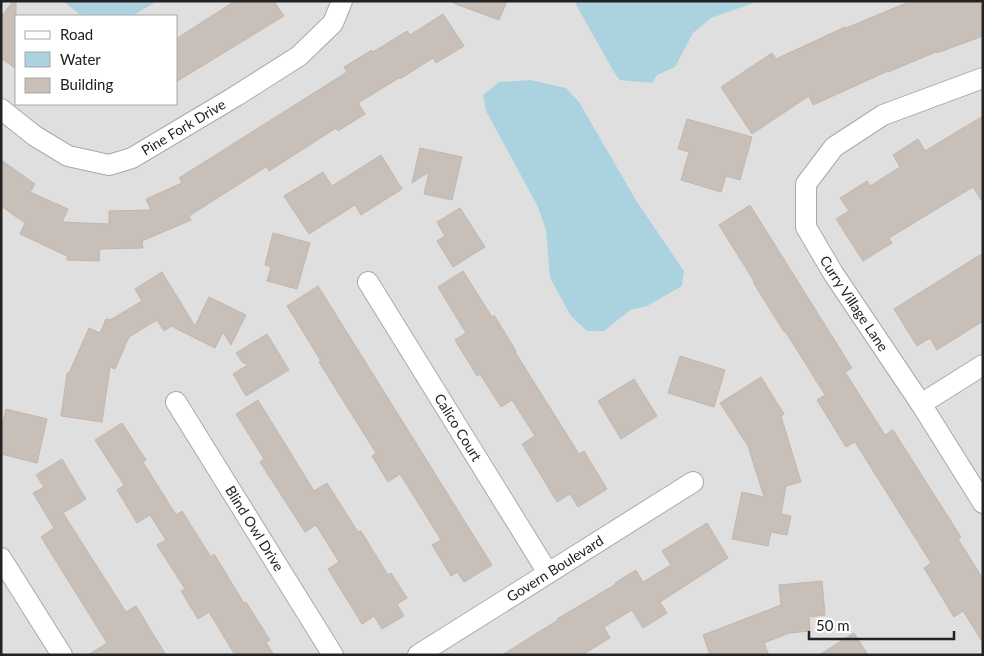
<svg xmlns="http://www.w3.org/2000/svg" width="984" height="656" viewBox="0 0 984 656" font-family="Lato,sans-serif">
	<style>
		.residential { fill: #e0dfdf; fill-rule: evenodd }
		.water { fill: #aad3df }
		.building { fill: #c7bfb8; stroke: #c4b6ab }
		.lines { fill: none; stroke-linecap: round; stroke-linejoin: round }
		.minor-casing { stroke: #a9a9a9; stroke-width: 22 }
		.minor { stroke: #fff; stroke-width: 20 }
		.labels { text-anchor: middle; stroke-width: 4; stroke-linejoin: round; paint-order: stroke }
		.street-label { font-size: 14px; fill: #222; stroke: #fff }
	</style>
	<rect width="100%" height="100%" fill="#f2efe9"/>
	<!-- residential -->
	<path class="residential" d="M 1,1 L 983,1 L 983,655 L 1,655 ZM 16,16 L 176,16 L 176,104 L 16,104 Z"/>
	<!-- water -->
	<path class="water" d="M 63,1 L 157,1 L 132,16 L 82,16 Z
		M 574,1 L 759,1 L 711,18 L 693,33 L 675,67 L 657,75 L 652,83 L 620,80 L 615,74 Z
		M 530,80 L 566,88 L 579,102 L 637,202 L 684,271 L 682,286 L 647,306 L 630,310 L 604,331 L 587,331 L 571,316 L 550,278 L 546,230 L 538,207 L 486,111 L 483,95 L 499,82 Z"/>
	<!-- building -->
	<path class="building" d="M 13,1 L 16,1 L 16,69 L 1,58 L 1,17 Z
		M 235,1 L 274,1 L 284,16 L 176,82 L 176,39 Z
		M 453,1 L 507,1 L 499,20 L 453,3 Z
		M 911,1 L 979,1 L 983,11 L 983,36 L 937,53 L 936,52 L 888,72 L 888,71 L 813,105 L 809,96 L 752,134 L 721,87 L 772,53 L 776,59 L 845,27 L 846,28 Z
		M 443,14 L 464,46 L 436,63 L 433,58 L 400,79 L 399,78 L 358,103 L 365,114 L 338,131 L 336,128 L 269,171 L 266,167 L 189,216 L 191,220 L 142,241 L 143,248 L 100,249 L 99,261 L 67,260 L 67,256 L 20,234 L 25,223 L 1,206 L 1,160 L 35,184 L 30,192 L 68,209 L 62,222 L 109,224 L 109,211 L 151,210 L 146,199 L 182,183 L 179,178 L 347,72 L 344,67 L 372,50 L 373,52 L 407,31 L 410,35 Z
		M 983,116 L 983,203 L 973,187 L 889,238 L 892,243 L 863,261 L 836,219 L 849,211 L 840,198 L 867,181 L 870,186 L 900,167 L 893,155 L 918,139 L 925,151 Z
		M 687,119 L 752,137 L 740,180 L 726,176 L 721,192 L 681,180 L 689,152 L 678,149 Z
		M 420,148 L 462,157 L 452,200 L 424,194 L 429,172 L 412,183 Z
		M 381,155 L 402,189 L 361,215 L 355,205 L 309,234 L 284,196 L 323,172 L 332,186 Z
		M 750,205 L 852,368 L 845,372 L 885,435 L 893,430 L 961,537 L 958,539 L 983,579 L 983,643 L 963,611 L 954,617 L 924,568 L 931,563 L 855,442 L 846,447 L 817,400 L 825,395 L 785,331 L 784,332 L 753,282 L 754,281 L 719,225 Z
		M 460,208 L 485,247 L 453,267 L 437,241 L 445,236 L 437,222 Z
		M 273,233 L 310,243 L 297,289 L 267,281 L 271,267 L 265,265 Z
		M 983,253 L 983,321 L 937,350 L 930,338 L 917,346 L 894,309 Z
		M 463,271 L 492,317 L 494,315 L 516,351 L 515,352 L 579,454 L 584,451 L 607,489 L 578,507 L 570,494 L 557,502 L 522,444 L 535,436 L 512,400 L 501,407 L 480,374 L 477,376 L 455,340 L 466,333 L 438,287 Z
		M 162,272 L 195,326 L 209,297 L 246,315 L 231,345 L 223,332 L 215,348 L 171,326 L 164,331 L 157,320 L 129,337 L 115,369 L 110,367 L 102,422 L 61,416 L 67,373 L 69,373 L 89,328 L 100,333 L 106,319 L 110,320 L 142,301 L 135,289 Z
		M 318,286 L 492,565 L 464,582 L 457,572 L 451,576 L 432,545 L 441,540 L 400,474 L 388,482 L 372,456 L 376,453 L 319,362 L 321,361 L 287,306 Z
		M 267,334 L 289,370 L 246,396 L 233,374 L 248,365 L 242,362 L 236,353 Z
		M 680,356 L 725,370 L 714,407 L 668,393 Z
		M 761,377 L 784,414 L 781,416 L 801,482 L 786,486 L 781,514 L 791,516 L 787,535 L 771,532 L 768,546 L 732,539 L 742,492 L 764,497 L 748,446 L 720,403 Z
		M 634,379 L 657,416 L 621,439 L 598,401 Z
		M 258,400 L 314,491 L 327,483 L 358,532 L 361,531 L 388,575 L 391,573 L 407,598 L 397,604 L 404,616 L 382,629 L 374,616 L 362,624 L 328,569 L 339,562 L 316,525 L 305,532 L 260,462 L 264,459 L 236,414 Z
		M 6,409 L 47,419 L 37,463 L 1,454 L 1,429 Z
		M 122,423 L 146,460 L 143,462 L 176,515 L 182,511 L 211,557 L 214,554 L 244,603 L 246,602 L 270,640 L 266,642 L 274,655 L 235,655 L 209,612 L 198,619 L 181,591 L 185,589 L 157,545 L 166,540 L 150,515 L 137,523 L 117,490 L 124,485 L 95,440 Z
		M 62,459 L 86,499 L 63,513 L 126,612 L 136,606 L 166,655 L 88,655 L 107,643 L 41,537 L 54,528 L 33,493 L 44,487 L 36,475 Z
		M 707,523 L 728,558 L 660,602 L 667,613 L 643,628 L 632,610 L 604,627 L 610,638 L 582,655 L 502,655 L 558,620 L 557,619 L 616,584 L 615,583 L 636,570 L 643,582 L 671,565 L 662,551 Z
		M 822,581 L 825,615 L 809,617 L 810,631 L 789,633 L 764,643 L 769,655 L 710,655 L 703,635 L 781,605 L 779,585 Z
		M 854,633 L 868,655 L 819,655 Z"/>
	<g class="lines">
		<defs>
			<g id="minor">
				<path id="s1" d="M 983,78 L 883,115 L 834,147 L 806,184 L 806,227 L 833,273 L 921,404 L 983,503"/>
				<path id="s2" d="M 1,109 L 35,136 L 68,156 L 109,165 L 132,158 L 236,96 L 299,56 L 333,23 L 342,1"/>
				<path id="s3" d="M 368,282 L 548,573"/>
				<path id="s4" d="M 176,402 L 333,655"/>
				<path d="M 921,404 L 983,365"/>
				<path d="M 1,558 L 62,655"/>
				<path id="s5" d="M 418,655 L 693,482"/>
			</g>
		</defs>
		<!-- minor casing -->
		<use href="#minor" class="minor-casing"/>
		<!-- minor -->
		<use href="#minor" class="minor"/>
	</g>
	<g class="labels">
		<!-- street labels -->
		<g class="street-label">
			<text dy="5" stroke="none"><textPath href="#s2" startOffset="208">Pine Fork Drive</textPath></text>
			<text dy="5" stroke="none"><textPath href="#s1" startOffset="345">Curry Village Lane</textPath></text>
			<text dy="5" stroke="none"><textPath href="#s3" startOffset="171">Calico Court</textPath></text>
			<text dy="5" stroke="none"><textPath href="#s4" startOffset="149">Blind Owl Drive</textPath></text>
			<text dy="5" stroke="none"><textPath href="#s5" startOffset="162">Govern Boulevard</textPath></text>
		</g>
	</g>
	<!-- border -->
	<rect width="984" height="656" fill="none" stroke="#222222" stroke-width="5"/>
	<!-- legend -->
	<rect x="15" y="15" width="162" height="90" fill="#ffffff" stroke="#a7a7a7"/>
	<rect x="25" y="31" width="25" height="8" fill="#ffffff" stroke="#a7a7a7"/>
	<text x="60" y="40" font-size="15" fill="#222222">Road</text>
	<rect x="25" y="52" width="25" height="15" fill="#aad3df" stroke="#a7a7a7"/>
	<text x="60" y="65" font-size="15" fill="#222222">Water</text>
	<rect x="25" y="78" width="25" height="15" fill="#c7bfb8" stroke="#a7a7a7"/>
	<text x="60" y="90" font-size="15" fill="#222222">Building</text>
	<!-- scale -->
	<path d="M809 631v8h145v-8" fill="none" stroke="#222222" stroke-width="2.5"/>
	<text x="816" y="631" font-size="15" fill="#222222" stroke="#ffffff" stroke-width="4" paint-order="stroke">50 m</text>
</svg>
